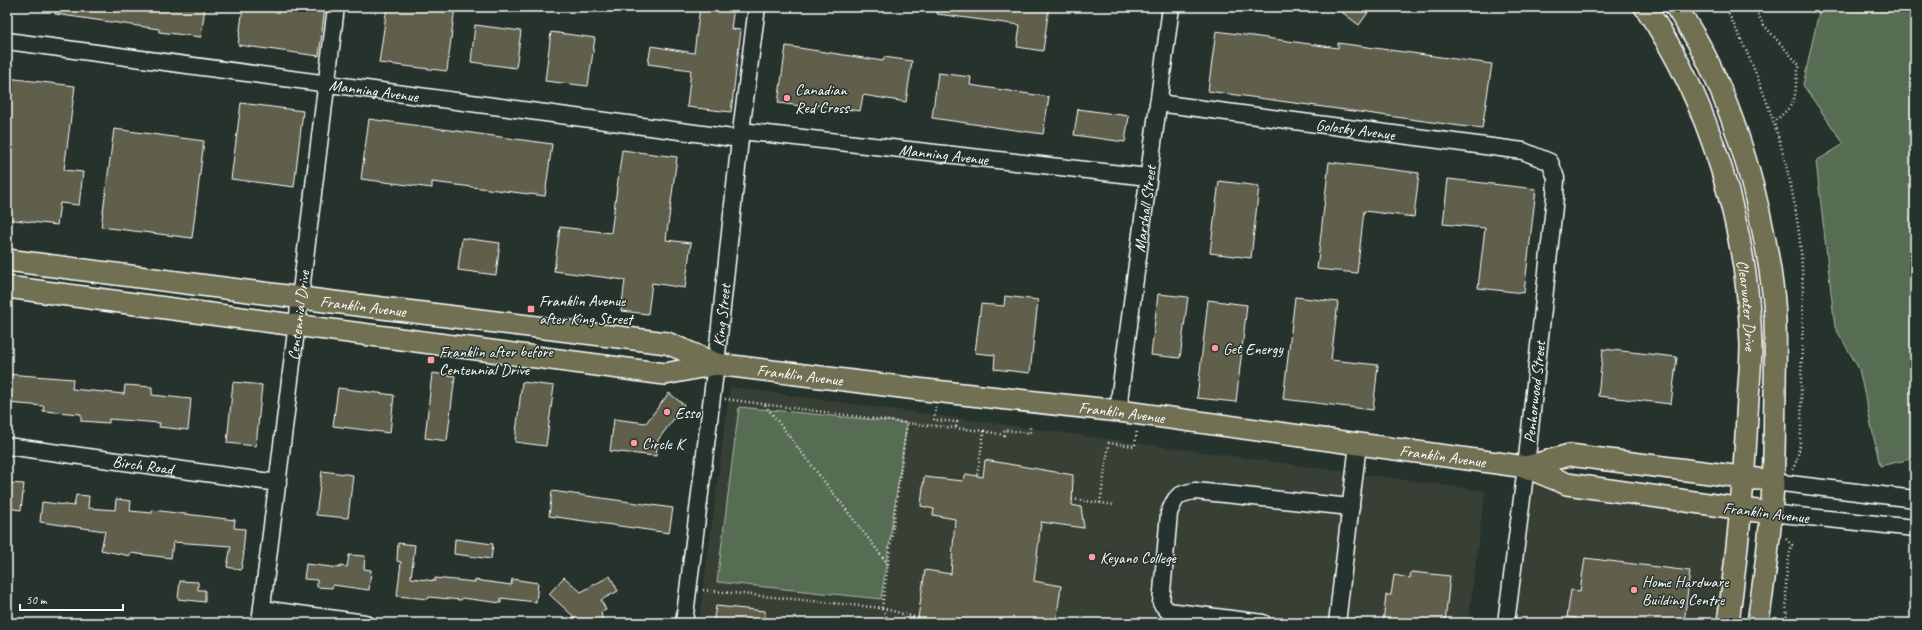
<svg xmlns="http://www.w3.org/2000/svg" width="1922" height="630" viewBox="0 0 1922 630" font-family="Caveat,sans-serif">
	<style>
		.built { fill: #374036 }
		.green { fill: #566d52; stroke: #aab6a8 }
		.building { fill: #605f4b; stroke: #fff }
		.lines { fill: none; stroke-linecap: round; stroke-linejoin: round }
		.minor-casing { stroke: #fff; stroke-width: 19 }
		.major-casing { stroke: #fff; stroke-width: 24 }
		.path { stroke: #fff; stroke-width: 2.5; stroke-dasharray: 1 3; stroke-linecap: butt }
		.minor { stroke: #26332d; stroke-width: 16 }
		.major { stroke: #716f52; stroke-width: 21 }
		.poi-dot { fill: #ff9aa2; stroke: #26332d; stroke-width: 1.5 }
		.labels { text-anchor: middle; stroke-width: 3; stroke-linejoin: round; paint-order: stroke }
		.poi-label { font-size: 16px; fill: #fff; stroke: #26332d; text-anchor: start }
		.street-label { font-size: 16px; fill: #fff; stroke: #26332d }
	</style>
	<rect width="100%" height="100%" fill="#26332d"/>
	<filter id="ink" filterUnits="userSpaceOnUse"><feTurbulence type="fractalNoise" baseFrequency=".025" numOctaves="2"/><feDisplacementMap in="SourceGraphic" scale="8" xChannelSelector="R" yChannelSelector="G"/><feConvolveMatrix kernelMatrix="1 2 1 2 8 2 1 2 1" color-interpolation-filters="sRGB"/></filter>
	<g filter="url(#ink)">
		<!-- built -->
		<path class="built" d="M 730,387 L 1485,491 L 1468,623 L 699,623 Z
			M 1526,467 L 1742,510 L 1728,623 L 1506,623 Z"/>
		<!-- green -->
		<path class="green" d="M 1820,7 L 1915,7 L 1915,458 L 1880,466 L 1859,369 L 1835,327 L 1816,161 L 1844,144 L 1803,85 Z
			M 739,407 L 907,423 L 881,599 L 717,582 Z"/>
		<!-- building -->
		<path class="building" d="M 55,7 L 205,7 L 201,37 L 159,32 L 159,29 L 55,14 Z
			M 243,7 L 325,7 L 319,56 L 238,45 Z
			M 387,7 L 455,7 L 447,71 L 379,63 Z
			M 700,7 L 734,7 L 731,29 L 741,30 L 731,112 L 687,107 L 691,70 L 648,64 L 651,46 L 694,53 Z
			M 938,7 L 1049,7 L 1043,51 L 1017,47 L 1020,25 L 937,14 Z
			M 1335,7 L 1372,7 L 1359,25 Z
			M 475,25 L 521,31 L 516,68 L 471,62 Z
			M 1216,31 L 1338,48 L 1338,43 L 1492,64 L 1482,129 L 1208,91 Z
			M 551,32 L 595,38 L 588,86 L 545,81 Z
			M 786,46 L 883,61 L 884,57 L 912,61 L 906,102 L 863,95 L 860,111 L 817,105 L 817,108 L 778,103 Z
			M 938,73 L 971,77 L 970,85 L 1049,97 L 1043,134 L 932,118 Z
			M 7,78 L 75,86 L 64,170 L 83,172 L 79,205 L 60,203 L 57,225 L 7,219 Z
			M 241,103 L 303,111 L 294,187 L 231,179 Z
			M 1078,109 L 1129,116 L 1125,142 L 1074,135 Z
			M 369,119 L 552,144 L 545,196 L 432,182 L 432,188 L 361,179 Z
			M 114,129 L 204,141 L 192,238 L 101,227 Z
			M 622,150 L 677,157 L 666,240 L 691,243 L 685,288 L 652,283 L 648,314 L 621,311 L 625,280 L 554,271 L 560,227 L 611,233 Z
			M 1329,162 L 1419,173 L 1414,217 L 1364,211 L 1357,273 L 1317,269 Z
			M 1448,179 L 1536,189 L 1524,293 L 1478,288 L 1485,228 L 1443,224 Z
			M 1219,181 L 1259,186 L 1251,258 L 1210,253 Z
			M 462,238 L 500,243 L 496,275 L 458,270 Z
			M 1158,294 L 1188,297 L 1180,358 L 1151,355 Z
			M 1005,296 L 1038,300 L 1030,373 L 994,369 L 995,355 L 975,353 L 981,304 L 1004,306 Z
			M 1295,297 L 1338,302 L 1331,360 L 1378,365 L 1373,410 L 1283,399 Z
			M 1208,300 L 1247,305 L 1236,402 L 1197,398 Z
			M 1603,349 L 1677,357 L 1671,404 L 1598,396 Z
			M 432,373 L 455,376 L 447,441 L 425,438 Z
			M 7,374 L 73,379 L 72,389 L 124,394 L 125,385 L 152,387 L 152,395 L 191,399 L 188,430 L 159,427 L 160,423 L 109,419 L 109,423 L 81,421 L 81,414 L 43,411 L 44,406 L 7,403 Z
			M 233,382 L 262,385 L 256,446 L 227,443 Z
			M 522,382 L 554,386 L 546,446 L 515,442 Z
			M 338,388 L 394,395 L 390,433 L 333,426 Z
			M 669,393 L 684,405 L 658,440 L 656,456 L 610,451 L 614,419 L 646,423 Z
			M 985,460 L 1073,475 L 1072,505 L 1081,507 L 1084,528 L 1041,522 L 1034,581 L 1061,586 L 1056,623 L 922,623 L 918,618 L 925,570 L 951,574 L 955,519 L 933,515 L 934,509 L 921,506 L 924,477 L 963,481 L 966,474 L 983,477 Z
			M 322,471 L 353,475 L 348,518 L 316,515 Z
			M 7,483 L 24,484 L 21,510 L 7,508 Z
			M 552,491 L 673,508 L 669,533 L 549,516 Z
			M 76,495 L 89,496 L 88,508 L 115,510 L 116,499 L 131,501 L 130,511 L 152,513 L 152,510 L 235,520 L 234,528 L 245,529 L 243,553 L 244,553 L 241,570 L 227,567 L 231,546 L 173,542 L 171,558 L 130,553 L 130,556 L 101,550 L 105,531 L 40,522 L 42,502 L 74,506 Z
			M 455,539 L 493,544 L 491,559 L 454,554 Z
			M 398,543 L 415,545 L 411,578 L 435,581 L 435,578 L 475,582 L 475,580 L 511,585 L 512,579 L 538,583 L 536,602 L 501,598 L 501,603 L 462,598 L 461,600 L 429,597 L 428,599 L 397,596 L 401,562 L 397,561 Z
			M 349,555 L 365,556 L 364,569 L 371,570 L 369,590 L 333,585 L 332,588 L 317,587 L 317,580 L 304,579 L 306,564 L 340,568 L 340,566 L 347,567 Z
			M 1585,558 L 1690,571 L 1684,623 L 1576,623 L 1576,618 L 1567,617 L 1571,590 L 1580,591 Z
			M 1411,572 L 1450,576 L 1445,623 L 1383,623 L 1386,595 L 1391,595 L 1394,575 L 1410,578 Z
			M 610,576 L 618,591 L 601,600 L 606,610 L 601,612 L 603,623 L 574,623 L 573,616 L 549,594 L 564,577 L 581,592 Z
			M 180,581 L 198,582 L 198,590 L 205,590 L 205,602 L 178,599 Z
			M 716,606 L 765,611 L 765,623 L 713,623 Z"/>
		<g class="lines">
			<defs>
				<g id="minor">
					<path id="s1" d="M 7,41 L 740,139"/>
					<path id="s2" d="M 1158,103 L 1523,151 L 1550,162 L 1556,178 L 1555,197 L 1526,467 L 1506,623"/>
					<path id="s3" d="M 741,131 L 1148,177"/>
					<path id="s4" d="M 1119,411 L 1120,393 L 1171,7"/>
					<path id="s5" d="M 7,446 L 278,483"/>
					<path d="M 1773,482 L 1915,499"/>
					<path d="M 1771,513 L 1915,528"/>
					<path d="M 262,609 L 365,623"/>
					<path id="s6" d="M 260,623 L 336,7"/>
					<path id="s7" d="M 684,623 L 716,364 L 740,139 L 757,7"/>
					<path d="M 1263,623 L 1168,611 L 1161,603 L 1169,513 C 1176,496 1177,494 1195,491 L 1351,507"/>
					<path d="M 1337,623 L 1358,444"/>
				</g>
				<g id="major">
					<path id="s8" d="M 1645,7 C 1710,101 1748,231 1751,345 C 1751,369 1748,392 1747,416 C 1744,486 1737,554 1728,623"/>
					<path d="M 1676,7 C 1685,21 1694,34 1701,48 C 1739,121 1763,211 1773,292 C 1777,325 1775,360 1775,394 C 1774,433 1775,473 1771,512 C 1769,549 1763,586 1758,623"/>
					<path id="s9" d="M 7,260 L 325,301 L 667,343 L 716,364 L 925,390 L 1119,411 L 1526,467 L 1567,484 L 1771,513"/>
					<path d="M 7,287 L 665,374 L 716,364"/>
					<path d="M 1526,467 L 1569,455 L 1757,479"/>
				</g>
			</defs>
			<!-- minor casing -->
			<use href="#minor" class="minor-casing"/>
			<!-- major casing -->
			<use href="#major" class="major-casing"/>
			<!-- path -->
			<path class="path" d="M 1725,7 C 1763,80 1791,160 1800,242 C 1805,289 1802,337 1801,384 C 1801,406 1804,453 1792,470
				M 1754,7 L 1763,24 L 1800,66 C 1794,76 1798,90 1793,101 C 1789,110 1781,116 1773,122
				M 725,399 L 907,423 L 984,431 L 977,476
				M 765,405 L 888,564
				M 936,407 L 934,420 L 957,422 L 956,427
				M 984,431 L 1004,435 L 1004,430 L 1030,433 L 1030,426
				M 1072,499 L 1115,505
				M 1100,503 L 1109,443 L 1135,446 L 1137,430
				M 1786,539 L 1792,545 C 1784,573 1786,594 1787,623
				M 703,590 L 882,608 L 907,423
				M 882,608 L 918,618
				M 882,609 L 890,623"/>
			<!-- minor -->
			<use href="#minor" class="minor"/>
			<!-- major -->
			<use href="#major" class="major"/>
		</g>
	</g>
	<!-- markers -->
	<g class="poi-dot">
		<circle cx="787" cy="98" r="4"/>
		<rect x="527" y="305" width="8" height="8" rx="2"/>
		<circle cx="1215" cy="348" r="4"/>
		<rect x="427" y="356" width="8" height="8" rx="2"/>
		<circle cx="667" cy="412" r="4"/>
		<circle cx="634" cy="443" r="4"/>
		<circle cx="1092" cy="557" r="4"/>
		<circle cx="1634" cy="590" r="4"/>
	</g>
	<g class="labels">
		<!-- poi labels -->
		<g class="poi-label">
			<text x="795" y="95">Canadian<tspan x="795" dy="18">Red Cross</tspan></text>
			<text x="539" y="306">Franklin Avenue<tspan x="539" dy="18">after King Street</tspan></text>
			<text x="1223" y="354">Get Energy</text>
			<text x="439" y="357">Franklin after before<tspan x="439" dy="18">Centennial Drive</tspan></text>
			<text x="675" y="418">Esso</text>
			<text x="642" y="449">Circle K</text>
			<text x="1100" y="563">Keyano College</text>
			<text x="1642" y="587">Home Hardware<tspan x="1642" dy="18">Building Centre</tspan></text>
		</g>
		<!-- street labels -->
		<g class="street-label">
			<text dy="6" stroke="none"><textPath href="#s1" startOffset="370">Manning Avenue</textPath></text>
			<text dy="6" stroke="none"><textPath href="#s2" startOffset="199">Golosky Avenue</textPath></text>
			<text dy="6" stroke="none"><textPath href="#s3" startOffset="204">Manning Avenue</textPath></text>
			<text dy="6" stroke="none"><textPath href="#s4" startOffset="204">Marshall Street</textPath></text>
			<text dy="6" stroke="none"><textPath href="#s9" startOffset="359">Franklin Avenue</textPath></text>
			<text dy="6" stroke="none"><textPath href="#s8" startOffset="319">Clearwater Drive</textPath></text>
			<text dy="6" stroke="none"><textPath href="#s6" startOffset="310">Centennial Drive</textPath></text>
			<text dy="6" stroke="none"><textPath href="#s7" startOffset="310">King Street</textPath></text>
			<text dy="6" stroke="none"><textPath href="#s9" startOffset="803">Franklin Avenue</textPath></text>
			<text transform="translate(1534 392) rotate(-84)" y="6">Penhorwood Street</text>
			<text dy="6" stroke="none"><textPath href="#s9" startOffset="1127">Franklin Avenue</textPath></text>
			<text dy="6" stroke="none"><textPath href="#s9" startOffset="1451">Franklin Avenue</textPath></text>
			<text dy="6" stroke="none"><textPath href="#s5" startOffset="137">Birch Road</textPath></text>
			<text transform="translate(1766 512) rotate(7)" y="6">Franklin Avenue</text>
		</g>
	</g>
	<!-- margin -->
	<rect width="1922" height="630" fill="none" stroke="#26332d" stroke-width="24"/>
	<rect x="12" y="12" width="1898" height="606" fill="none" stroke="#fff" stroke-width="1.5" filter="url(#ink)"/>
	<!-- scale -->
	<path d="M20 604v6h103v-6" fill="none" stroke="#ffffff" stroke-width="2"/>
	<text x="26" y="604" font-size="12" fill="#ffffff" stroke="#26332d" stroke-width="3" paint-order="stroke">50 m</text>
</svg>
